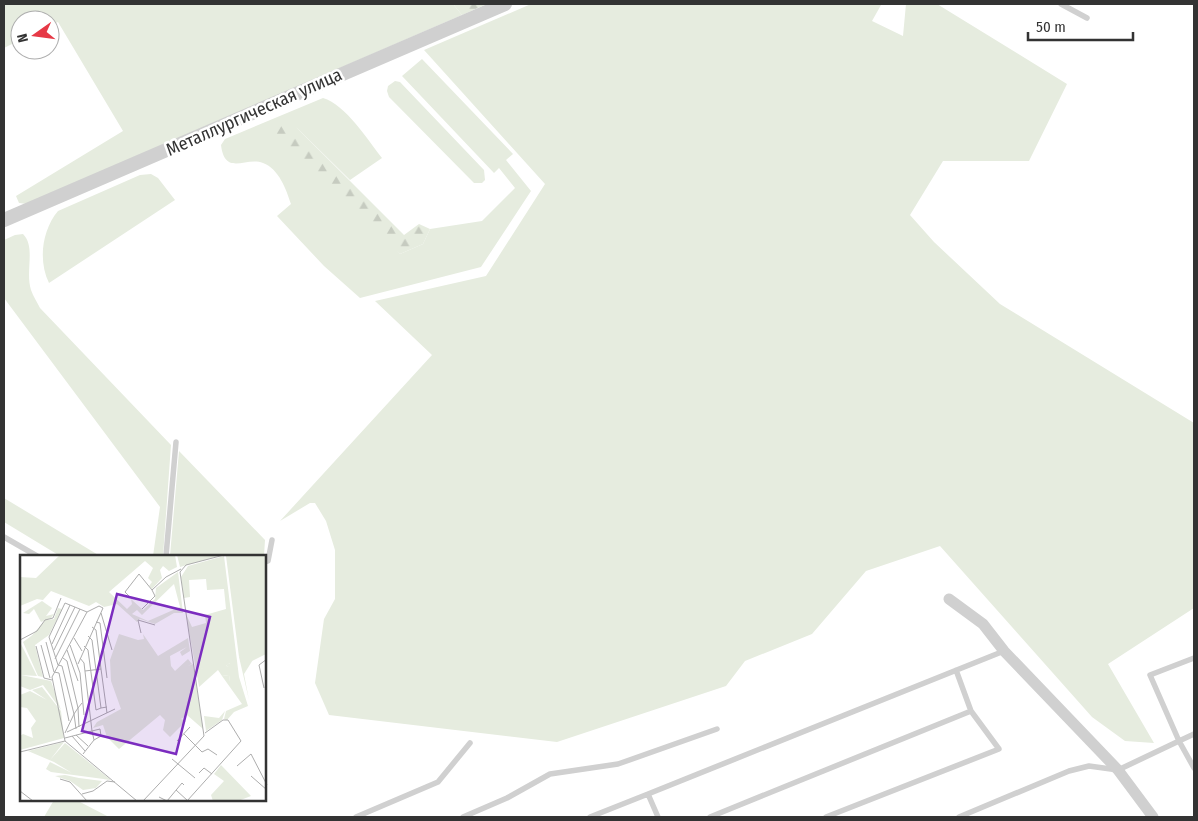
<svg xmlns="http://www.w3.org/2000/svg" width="1198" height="821" viewBox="0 0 1198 821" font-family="'Fira Sans Condensed',sans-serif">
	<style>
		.green { fill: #e6ecdf }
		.forest { fill: url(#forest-firs) }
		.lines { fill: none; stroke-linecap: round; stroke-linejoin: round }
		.service { stroke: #d0d0d0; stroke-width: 5.5 }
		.minor { stroke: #d0d0d0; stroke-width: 11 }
		.tertiary { stroke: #d0d0d0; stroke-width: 14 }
		.labels { text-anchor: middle; stroke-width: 5; stroke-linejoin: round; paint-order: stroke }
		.street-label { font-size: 18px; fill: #333; stroke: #fff }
		.inset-road { fill: none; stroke: #adadad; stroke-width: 1 }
		.view { fill: #7b2cbf; fill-opacity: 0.15; stroke: #7b2cbf; stroke-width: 2.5 }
		.inset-edge { fill: none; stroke: #333; stroke-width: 2.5 }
	</style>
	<defs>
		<pattern id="forest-firs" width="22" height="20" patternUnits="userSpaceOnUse" patternTransform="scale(1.25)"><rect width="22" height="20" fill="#e6ecdf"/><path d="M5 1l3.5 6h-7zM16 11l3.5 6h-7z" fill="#c6cbc0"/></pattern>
	</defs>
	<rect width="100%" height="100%" fill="#fff"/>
	<!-- green -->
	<path class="green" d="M 4,4 L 453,4 L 462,15 L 27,204 L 19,203 L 16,196 L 123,131 L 58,22 L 50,26 L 50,20 L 20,20 L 20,40 L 4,48 Z
		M 531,4 L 879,4 L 881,5 L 872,21 L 903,36 L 906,4 L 937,4 L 1067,84 L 1029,161 L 943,161 L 910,215 L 934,242 L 1000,304 L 1194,423 L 1194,608 L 1108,664 L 1154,743 L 1125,741 L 1092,717 L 940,546 L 866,571 L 812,634 L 745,661 L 726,686 L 557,742 L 329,715 L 315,683 L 324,619 L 335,599 L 335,550 L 326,521 L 315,503 L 310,503 L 280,521 L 432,355 L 375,301 L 486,276 L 545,184 L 424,50 Z
		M 422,59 L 513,154 L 506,160 L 531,191 L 481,267 L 360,298 L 324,266 L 277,216 L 291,204 C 286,189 279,169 263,163 C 246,156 225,177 221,145 L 225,139 L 323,98 C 346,105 367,139 382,158 L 350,180 L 296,127 L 400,254 L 423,244 L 430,229 L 482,221 L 515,188 L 499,168 L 494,173 L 402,76 Z
		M 395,81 L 400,82 L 484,170 L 485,180 L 482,183 L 474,183 L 389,97 L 387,91 L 388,86 Z
		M 151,174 L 158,178 L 175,200 L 49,283 C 38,261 42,230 58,211 L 140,175 Z
		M 23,234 C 36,247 25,271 31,290 C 33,296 37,302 40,308 L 171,445 L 163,556 L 153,556 L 160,507 L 4,298 L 4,240 L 15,235 Z
		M 179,451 L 265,540 L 264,556 L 170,556 Z
		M 4,498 L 100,556 L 60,556 L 4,522 Z
		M 54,800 L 81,800 L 80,802 L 109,817 L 44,817 Z"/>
	<!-- forest -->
	<path class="forest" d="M 453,4 L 487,4 L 462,15 Z
		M 281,123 L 296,127 L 404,235 L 419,224 L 430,229 L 423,244 L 400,254 L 274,138 Z"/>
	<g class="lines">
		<!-- service -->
		<path class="service" d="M 1061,4 L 1087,18
			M 4,537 L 37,556
			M 166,556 L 176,442
			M 265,562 L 268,561 L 272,540
			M 1194,734 L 1179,741 L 1194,768
			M 648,794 L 1004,651
			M 356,817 L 438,782 L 470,743
			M 463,817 L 507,798 L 550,774 L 618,764 L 717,729
			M 590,817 L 648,794 L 658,817
			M 710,817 L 971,711 L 956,670
			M 826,817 L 999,749 L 971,711
			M 959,817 L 1069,771 L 1089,766 L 1118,770 L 1179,741 L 1150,675 L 1194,658"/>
		<!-- minor -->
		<path class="minor" d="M 949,599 L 983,624 L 1004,651 L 1118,770 L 1153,817"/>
		<!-- tertiary -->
		<path class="tertiary" d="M 4,220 L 505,4"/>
	</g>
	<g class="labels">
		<!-- street labels -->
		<g class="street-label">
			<text transform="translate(254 112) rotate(-24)" y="6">Металлургическая улица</text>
		</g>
	</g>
	<!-- overview -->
	<g transform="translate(20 555)">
		<rect width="246" height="246" fill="#fff"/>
		<path d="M 40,0 L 155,0 L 157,12 L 149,16 L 143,11 L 140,15 L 142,23 L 132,34 L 129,31 L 132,27 L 128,23 L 133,13 L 125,6 L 89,37 L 107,54 L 112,49 L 111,44 L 123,55 L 135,44 L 136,33 L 158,17 L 163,58 L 154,58 L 135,69 L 120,64 L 117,67 L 97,49 L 84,52 L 76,47 L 69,51 L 31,36 L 23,45 L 17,44 L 0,51 L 0,22 L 16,23 ZM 154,29 L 160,52 L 128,66 L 112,59 L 117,55 L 122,60 ZM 157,0 L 202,0 L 160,12 ZM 246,0 L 246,99 L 232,106 L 235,94 L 219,102 L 206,1 ZM 204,1 L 219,122 L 228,151 L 214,157 L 207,165 L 204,164 L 206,156 L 222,149 L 202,121 L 209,120 L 209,127 L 211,114 L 206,110 L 210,108 L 176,115 L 166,59 L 172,72 L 186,68 L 185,60 L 206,54 L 204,34 L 187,35 L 186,24 L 169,25 L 170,42 L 164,43 L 161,22 L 168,11 ZM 38,53 L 42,54 L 29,80 L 15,90 L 23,122 L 18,121 L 3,87 L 14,79 L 21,80 L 34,64 ZM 99,79 L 118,85 L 124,84 L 123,79 L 138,101 L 168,83 L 170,96 L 162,101 L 160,97 L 167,92 L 150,101 L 151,111 L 155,116 L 168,104 L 172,109 L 168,111 L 173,109 L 183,174 L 167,160 L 161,164 L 166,166 L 150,182 L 143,175 L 145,165 L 140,160 L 99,194 L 87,182 L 83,170 L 73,173 L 77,167 L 101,154 L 91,126 L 90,105 ZM 0,87 L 17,121 L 1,120 L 31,126 L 41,155 L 23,130 L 10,135 L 0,131 ZM 22,132 L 41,156 L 44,183 L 0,195 L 0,181 L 3,179 L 13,183 L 11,173 L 16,166 L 7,153 L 0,152 L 0,140 L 10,136 L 27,145 L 12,135 ZM 205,156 L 202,165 L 186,176 L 184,161 L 199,163 ZM 44,187 L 30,205 L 45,188 L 91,225 L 31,217 L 26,214 L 30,207 L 52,218 L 34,207 L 8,196 ZM 201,210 L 231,241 L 218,246 L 193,246 L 191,240 L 204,226 L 194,219 ZM 45,220 L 59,223 L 82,226 L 76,233 L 63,235 L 50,226 L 35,221 Z" fill="#e6ecdf" fill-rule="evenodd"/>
		<path d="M 22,46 L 32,53 L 26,61 L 34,59 L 31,63 L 21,67 L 14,54 L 9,59 L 3,58 ZM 35,64 L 27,80 L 10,83 L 25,65 ZM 227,93 L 235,94 L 236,100 L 224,119 L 229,145 L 219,102 ZM 214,104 L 206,111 L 213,112 L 210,129 L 209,120 L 202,121 L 198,115 L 179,132 L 176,115 Z" fill="#e6ecdf"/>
		<path class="inset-road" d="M 110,42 L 105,37 L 119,19 L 132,35M 122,54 L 135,41 L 132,35 L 146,22 L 161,14M 81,58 L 92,95M 76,67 L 80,68 L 87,123M 121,78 L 118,65 L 135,70M 68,81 L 72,85 L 81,153 L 87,152M 54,83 L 62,96M 0,85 L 17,76 L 25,65 L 33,63 L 41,43M 26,87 L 34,117 L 39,118 L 49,166M 32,89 L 50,50M 21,90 L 30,123M 50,90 L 60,118 L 64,160M 16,91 L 24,123 L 32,125M 64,91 L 68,95 L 76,155 L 81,153M 34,95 L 55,52M 47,95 L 58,126M 43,103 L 47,106 L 58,153 L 54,159 L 56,174M 60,103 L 64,108 L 72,176 L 80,174 L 81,181 L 74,185M 35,104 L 60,54M 81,114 L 87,158M 65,116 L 81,114 L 76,75 L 72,72M 244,133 L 239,110 L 247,104M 59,172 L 58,153 L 62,148M 47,177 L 95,154M 45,178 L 54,159 L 42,111 L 38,110 L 29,82 L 45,48 L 67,57M 164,179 L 182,197 L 188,194 L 197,200M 56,180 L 68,191M 52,181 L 65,196M 45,183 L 72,176 L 74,185 L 63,199M 45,186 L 32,122 L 67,57 L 79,51 L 83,53 L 58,109M 45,186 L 117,246M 157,186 L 170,172M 0,197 L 45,186M 152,204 L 175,223M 217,211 L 231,199 L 247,230M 179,218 L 184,213 L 192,219M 231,221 L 247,235M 40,224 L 50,227 L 67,246M 156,235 L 168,246M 0,236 L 13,246M 62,239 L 73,236 L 87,226 L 95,227M 139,242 L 147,246 L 162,228 L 164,230M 123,246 L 184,181 L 160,17 L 166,10 L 204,0M 167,246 L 221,186 L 208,165 L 203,165 L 185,178"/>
		<path class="view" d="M 97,39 L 190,62 L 156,199 L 62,176 Z"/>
		<rect width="246" height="246" class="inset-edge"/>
	</g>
	<!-- border -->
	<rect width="1198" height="821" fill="none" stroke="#333333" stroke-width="10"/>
	<!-- north arrow -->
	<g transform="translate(35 35) rotate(256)"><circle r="24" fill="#ffffff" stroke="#adadad"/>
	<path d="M0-4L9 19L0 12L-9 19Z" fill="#e63946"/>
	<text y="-8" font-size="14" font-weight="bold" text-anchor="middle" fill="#333333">N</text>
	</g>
	<!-- scale -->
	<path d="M1028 32v8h105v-8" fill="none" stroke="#333333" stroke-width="2.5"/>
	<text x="1036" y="32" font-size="15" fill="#333333" stroke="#ffffff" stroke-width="4" paint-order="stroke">50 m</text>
</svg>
